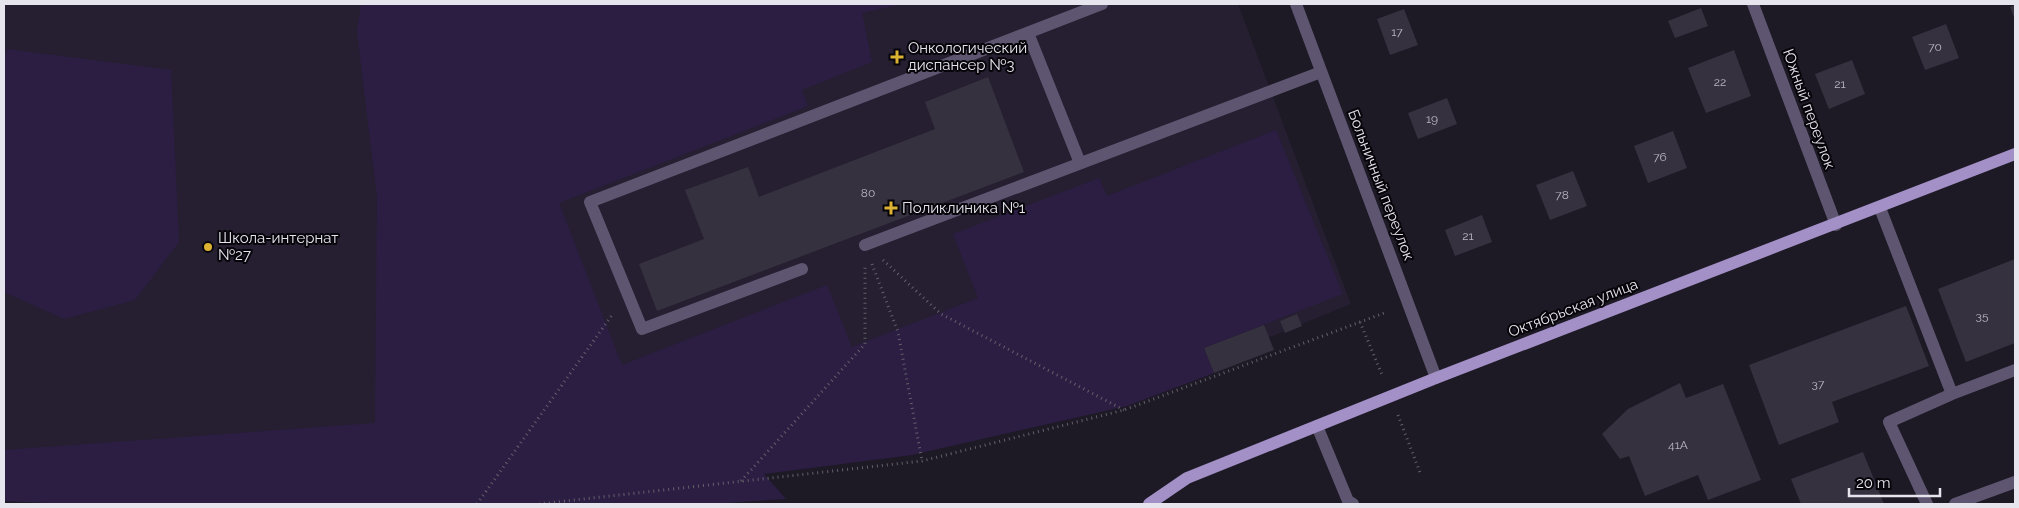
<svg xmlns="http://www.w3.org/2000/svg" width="2019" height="508" viewBox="0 0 2019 508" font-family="Raleway,sans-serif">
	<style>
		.built { fill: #251f31 }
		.green { fill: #2c1e43 }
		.building { fill: #36313f }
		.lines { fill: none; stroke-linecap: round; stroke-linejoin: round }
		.path { stroke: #63606a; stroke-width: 3; stroke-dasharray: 1 4; stroke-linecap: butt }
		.minor { stroke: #5e5570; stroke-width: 12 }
		.major { stroke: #a290c7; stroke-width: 12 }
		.poi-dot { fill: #dcb233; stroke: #07050a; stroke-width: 2 }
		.labels { text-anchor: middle; stroke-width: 4; stroke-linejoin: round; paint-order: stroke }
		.number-label { font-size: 12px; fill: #bab7c2 }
		.poi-label { font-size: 15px; fill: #e6e4ed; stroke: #07050a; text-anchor: start }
		.street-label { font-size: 15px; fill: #e6e4ed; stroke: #07050a }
	</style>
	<rect width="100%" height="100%" fill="#1d1925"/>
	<!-- built -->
	<path class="built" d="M 4,4 L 411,4 L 416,490 L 4,496 Z
		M 460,4 L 1238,4 L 1351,304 L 1068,419 L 478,481 Z"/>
	<!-- green -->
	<path class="green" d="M 361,4 L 902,4 L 862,13 L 872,62 L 802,90 L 808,106 L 559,203 L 622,365 L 827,285 L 852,347 L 978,298 L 953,234 L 1099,178 L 1107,196 L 1276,130 L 1343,294 L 1204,348 L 1214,373 L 1127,406 L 912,455 L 764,474 L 786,499 L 711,504 L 69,504 L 4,501 L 4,450 L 375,423 L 377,197 L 357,32 Z
		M 7,49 L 171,70 L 179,242 L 135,300 L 64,319 L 4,292 L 4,60 Z"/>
	<!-- building -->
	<path class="building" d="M 2015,5 L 2015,20 L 2010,7 Z
		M 1701,8 L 1708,26 L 1675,38 L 1668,21 Z
		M 1404,9 L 1418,45 L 1390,55 L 1377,19 Z
		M 1946,24 L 1959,58 L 1925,70 L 1912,37 Z
		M 1734,50 L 1751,96 L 1706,113 L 1688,68 Z
		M 1852,60 L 1865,94 L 1829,109 L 1815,74 Z
		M 988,77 L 1024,172 L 657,311 L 639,264 L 704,239 L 685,190 L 748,167 L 759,197 L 935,129 L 925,102 Z
		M 1447,98 L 1457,124 L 1418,139 L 1408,113 Z
		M 1673,131 L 1687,168 L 1648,183 L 1634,146 Z
		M 1573,171 L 1587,206 L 1550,220 L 1536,185 Z
		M 1482,215 L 1492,242 L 1455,256 L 1445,230 Z
		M 2015,259 L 2015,343 L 1966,362 L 1938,289 Z
		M 1906,306 L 1929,366 L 1832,402 L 1839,422 L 1779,445 L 1749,365 Z
		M 1297,314 L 1302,326 L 1285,333 L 1280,321 Z
		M 1264,325 L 1274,350 L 1214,373 L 1204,348 Z
		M 1680,383 L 1686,398 L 1723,384 L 1761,480 L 1708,500 L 1698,475 L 1645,496 L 1629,456 L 1620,459 L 1602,434 L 1628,409 Z
		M 1863,452 L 1884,504 L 1801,504 L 1791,479 Z"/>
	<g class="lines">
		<!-- path -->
		<path class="path" d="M 883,260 L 941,314 L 1124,410
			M 872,264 L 898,332 L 922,461
			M 1360,322 L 1383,377
			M 1398,415 L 1421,475
			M 741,481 L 865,344 L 865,266
			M 477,504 L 612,315
			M 539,504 L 922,461 L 1124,410 L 1387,312"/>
		<!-- minor -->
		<path class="minor" d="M 1296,4 L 1436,378
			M 1753,4 L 1836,225
			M 1028,33 L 1080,163
			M 1880,208 L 1952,394
			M 865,245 L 1321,72
			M 802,269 L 642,329 L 590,202 L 1102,4
			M 1317,426 L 1348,501 L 1353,504
			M 1927,504 L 1889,422 L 1952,394 L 2015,370
			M 1955,504 L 2015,482"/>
		<!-- major -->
		<path class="major" d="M 1149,504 L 1187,478 L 1436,378 L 2015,154"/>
	</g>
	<!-- markers -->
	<g class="poi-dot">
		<path d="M894.5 49.5h5v5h5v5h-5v5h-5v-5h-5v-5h5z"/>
		<path d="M888.5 200.5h5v5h5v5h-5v5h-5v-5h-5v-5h5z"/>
		<circle cx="208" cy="247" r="5"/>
	</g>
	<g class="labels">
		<!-- number labels -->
		<g class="number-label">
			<text x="1397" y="36">17</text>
			<text x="1935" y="51">70</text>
			<text x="1720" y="86">22</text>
			<text x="1840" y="88">21</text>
			<text x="1432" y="123">19</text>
			<text x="1660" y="161">76</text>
			<text x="868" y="197">80</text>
			<text x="1562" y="199">78</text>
			<text x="1468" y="240">21</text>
			<text x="1982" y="320">35</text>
			<text x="1818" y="388">37</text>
			<text x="1678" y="449">41А</text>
		</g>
		<!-- poi labels -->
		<g class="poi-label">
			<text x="908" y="53">Онкологический<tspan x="908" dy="17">диспансер №3</tspan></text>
			<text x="902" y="213">Поликлиника №1</text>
			<text x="218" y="243">Школа-интернат<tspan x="218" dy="17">№27</tspan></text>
		</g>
		<!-- street labels -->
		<g class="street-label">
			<text transform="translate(1809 109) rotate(70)" y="5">Южный переулок</text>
			<text transform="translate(1381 185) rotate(69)" y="5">Больничный переулок</text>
			<text transform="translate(1573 308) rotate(-21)" y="5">Октябрьская улица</text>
		</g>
	</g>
	<!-- border -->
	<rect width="2019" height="508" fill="none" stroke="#e6e4ed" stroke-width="10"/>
	<!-- scale -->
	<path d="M1849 488v8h91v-8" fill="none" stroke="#e6e4ed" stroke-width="2.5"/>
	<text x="1856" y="488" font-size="15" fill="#e6e4ed" stroke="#07050a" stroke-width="4" paint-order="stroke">20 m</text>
</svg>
